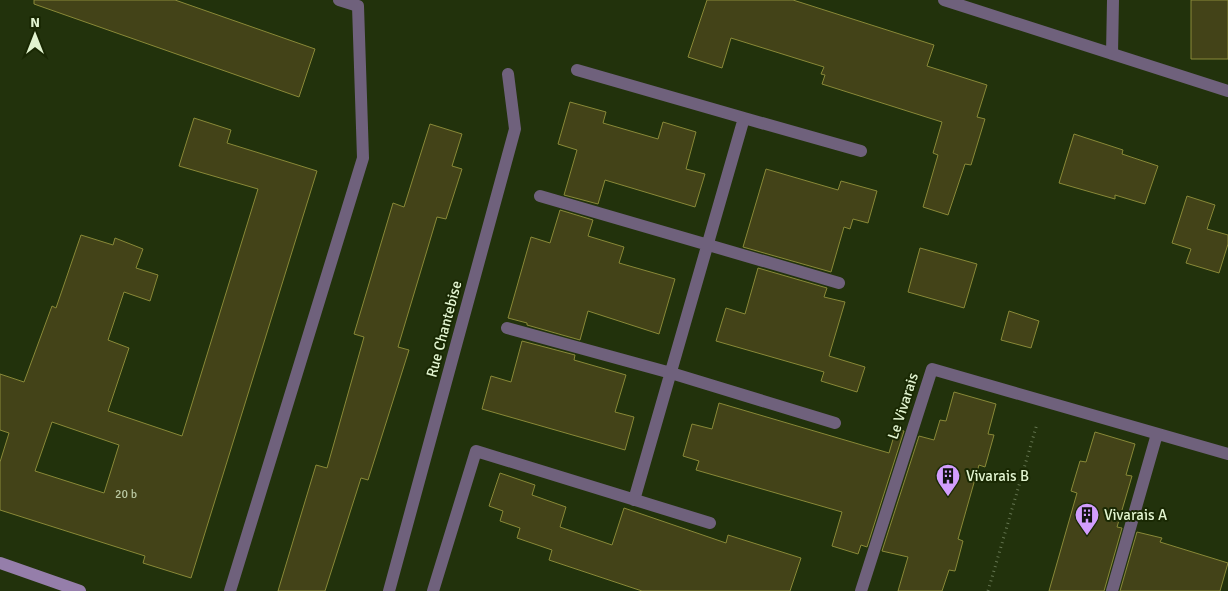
<svg xmlns="http://www.w3.org/2000/svg" width="1228" height="591" viewBox="0 0 1228 591" font-family="Signika,sans-serif">
	<style>
		.building { fill: #434318; stroke: #898938; fill-rule: evenodd }
		.lines { fill: none; stroke-linecap: round; stroke-linejoin: round }
		.path { stroke: #647550; stroke-width: 3; stroke-dasharray: 1 4; stroke-linecap: butt }
		.street { stroke: #6f617c; stroke-width: 12 }
		.secondary { stroke: #957eaa; stroke-width: 12 }
		.labels { text-anchor: middle; stroke-width: 4; stroke-linejoin: round; paint-order: stroke }
		.number-label { font-size: 12px; fill: #bac8a2 }
		.street-label { font-size: 15px; fill: #e2f4d0; stroke: #192803 }
		.poi-label { font-size: 15px; fill: #e2f4d0; stroke: #192803; text-anchor: start }
	</style>
	<rect width="100%" height="100%" fill="#22320c"/>
	<!-- building -->
	<path class="building" d="M 34,0 L 175,0 L 315,49 L 299,97 L 34,4 Z
		M 707,0 L 793,0 L 934,45 L 927,66 L 987,85 L 977,117 L 985,119 L 971,165 L 965,164 L 948,215 L 923,207 L 938,155 L 933,153 L 942,122 L 822,84 L 825,75 L 821,74 L 824,67 L 731,38 L 722,68 L 688,57 Z
		M 1191,0 L 1228,0 L 1228,59 L 1191,59 Z
		M 570,102 L 606,112 L 603,123 L 658,139 L 663,122 L 696,132 L 686,169 L 705,174 L 695,207 L 605,180 L 598,204 L 564,195 L 577,150 L 558,144 Z
		M 194,118 L 231,130 L 227,143 L 317,171 L 191,578 L 143,563 L 145,556 L 0,510 L 0,462 L 9,433 L 0,430 L 0,374 L 24,382 L 52,306 L 56,308 L 81,235 L 113,245 L 115,238 L 143,249 L 136,268 L 158,275 L 150,301 L 124,292 L 108,340 L 129,348 L 108,411 L 182,436 L 258,189 L 179,166 ZM 52,422 L 119,445 L 104,493 L 35,471 Z
		M 430,124 L 462,134 L 452,166 L 462,169 L 446,219 L 437,217 L 398,347 L 409,350 L 368,480 L 361,478 L 325,591 L 278,591 L 316,465 L 327,468 L 364,337 L 354,334 L 393,203 L 404,207 Z
		M 1074,134 L 1123,150 L 1122,154 L 1158,166 L 1145,204 L 1115,195 L 1115,199 L 1059,183 Z
		M 766,169 L 838,190 L 841,181 L 877,191 L 868,223 L 853,219 L 850,229 L 844,227 L 831,272 L 743,247 Z
		M 1187,196 L 1215,205 L 1207,229 L 1228,235 L 1228,244 L 1219,273 L 1186,263 L 1191,249 L 1172,243 Z
		M 560,210 L 593,220 L 588,236 L 624,247 L 619,263 L 675,279 L 659,334 L 588,311 L 580,340 L 527,325 L 527,323 L 508,318 L 531,237 L 550,243 Z
		M 920,248 L 977,264 L 964,308 L 908,292 Z
		M 758,268 L 827,288 L 824,297 L 845,302 L 829,356 L 865,367 L 857,392 L 821,381 L 824,372 L 716,341 L 726,308 L 745,314 Z
		M 1009,311 L 1039,321 L 1031,348 L 1001,340 Z
		M 522,341 L 575,355 L 574,360 L 626,375 L 615,412 L 634,417 L 625,450 L 482,409 L 491,376 L 511,382 Z
		M 954,392 L 996,404 L 988,434 L 994,435 L 985,467 L 979,465 L 958,539 L 963,541 L 955,571 L 949,570 L 942,591 L 898,591 L 908,557 L 882,551 L 919,436 L 934,440 L 940,420 L 946,421 Z
		M 719,403 L 889,453 L 896,429 L 904,431 L 867,547 L 861,545 L 858,554 L 832,546 L 842,512 L 696,470 L 699,461 L 683,456 L 692,424 L 712,429 Z
		M 1095,432 L 1135,444 L 1126,475 L 1132,476 L 1117,527 L 1122,528 L 1104,591 L 1049,591 L 1077,493 L 1071,491 L 1080,461 L 1086,462 Z
		M 500,473 L 535,485 L 532,495 L 566,507 L 560,527 L 612,545 L 624,508 L 726,543 L 728,535 L 801,558 L 790,591 L 642,591 L 549,560 L 552,550 L 517,538 L 520,528 L 500,521 L 503,511 L 489,506 Z
		M 1137,532 L 1162,538 L 1160,542 L 1228,563 L 1220,591 L 1120,591 Z"/>
	<g class="lines">
		<!-- path -->
		<path class="path" d="M 988,591 L 1037,424"/>
		<!-- street -->
		<path class="street" d="M 944,0 L 1228,91
			M 1112,54 L 1113,0
			M 577,70 L 744,118
			M 540,196 L 839,283
			M 507,328 L 671,373 L 835,423
			M 634,500 L 744,118 L 861,151
			M 230,591 L 363,158 L 358,6 L 339,0
			M 389,591 L 515,129 L 508,74
			M 433,591 L 476,451 L 710,523
			M 861,591 L 932,369 L 1228,454
			M 1112,591 L 1157,434"/>
		<!-- secondary -->
		<path class="secondary" d="M 0,563 L 80,591"/>
	</g>
	<!-- icons -->
	<defs>
		<symbol id="building-pin" viewBox="-11 -11 22 30"><path d="M0 17L-7.5 6A9.5 9.5 0 1 1 7.5 6Z" fill="#d29dfd" stroke="#192803"/><path d="M-4-6H4V6H1V3H-1V6H-4ZM-2.5-4.3h1.7v1.8h-1.7ZM.8-4.3h1.7v1.8H.8ZM-2.5-1h1.7V.8h-1.7ZM.8-1h1.7V.8H.8Z" fill="#111"/></symbol>
	</defs>
	<g fill-rule="evenodd">
		<use href="#building-pin" x="934" y="462" width="28" height="38"/>
		<use href="#building-pin" x="1073" y="501" width="28" height="38"/>
	</g>
	<g class="labels">
		<!-- number labels -->
		<g class="number-label">
			<text x="126" y="498">20 b</text>
		</g>
		<!-- street labels -->
		<g class="street-label">
			<text transform="translate(444 329) rotate(-75)" y="5">Rue Chantebise</text>
			<text transform="translate(903 406) rotate(-72)" y="5">Le Vivarais</text>
		</g>
		<!-- poi labels -->
		<g class="poi-label">
			<text x="966" y="481">Vivarais B</text>
			<text x="1104" y="520">Vivarais A</text>
		</g>
	</g>
	<!-- north arrow -->
	<g transform="translate(35 35)" stroke="#192803" stroke-width="4" paint-order="stroke">
	<path d="M0-4L9 19L0 12L-9 19Z" fill="#e2f4d0"/>
	<text y="-8" font-size="14" font-weight="bold" text-anchor="middle" fill="#e2f4d0">N</text>
	</g>
</svg>
